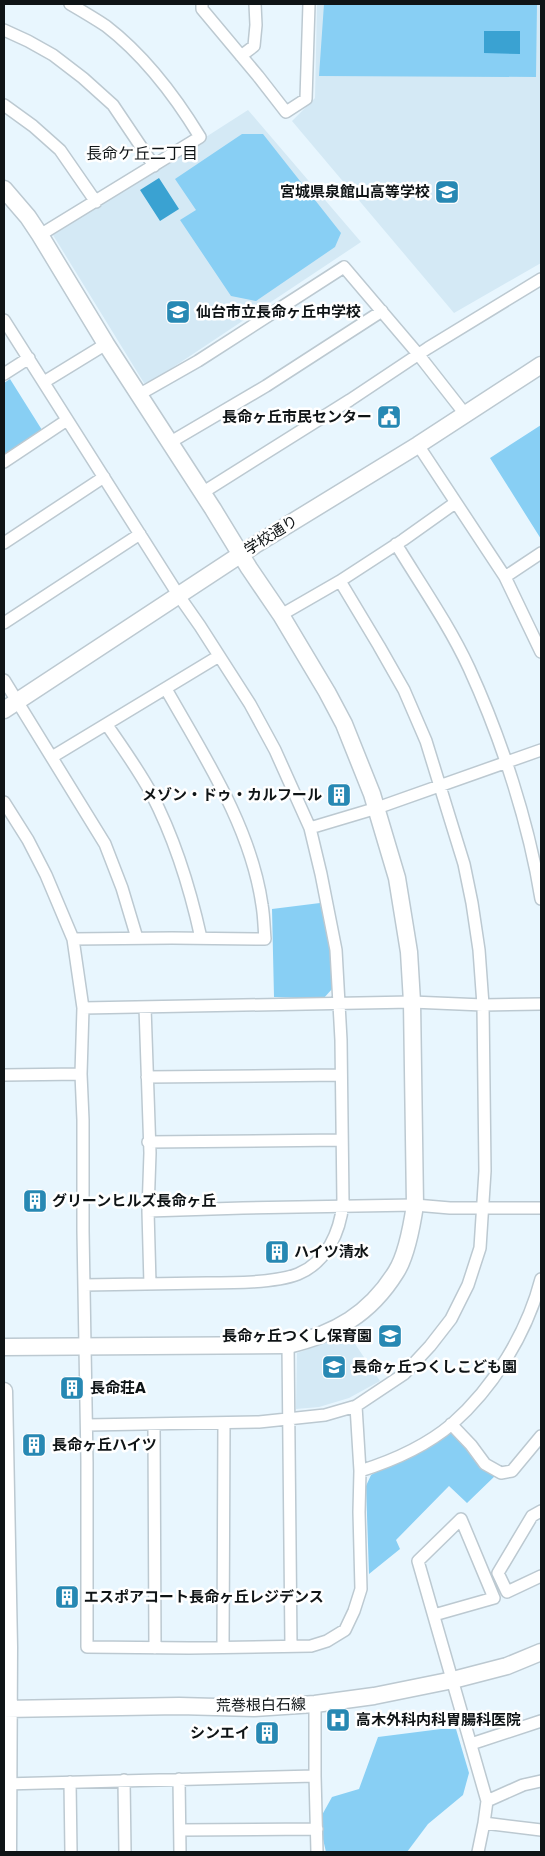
<svg xmlns="http://www.w3.org/2000/svg" width="545" height="1856" viewBox="0 0 545 1856" font-family="Rubik,'Noto Sans JP',sans-serif">
	<style>
		.built { fill: #d4e9f5 }
		.green { fill: #88cff4 }
		.water { fill: #3aa2d2 }
		.lines { fill: none; stroke-linecap: round; stroke-linejoin: round }
		.street-casing { stroke: #bcc9d1; stroke-width: 14 }
		.secondary-casing { stroke: #bcc9d1; stroke-width: 19 }
		.street { stroke: #fff; stroke-width: 11 }
		.secondary { stroke: #fff; stroke-width: 16 }
		.labels { text-anchor: middle; stroke-width: 5; stroke-linejoin: round; paint-order: stroke }
		.poi-label { font-size: 15px; font-weight: bold; fill: #0f1416; stroke: #fff; text-anchor: start }
		.street-label { font-size: 15px; fill: #0f1416; stroke: #fff }
		.neighbourhood-label { font-size: 16px; fill: #0f1416; stroke: #fff }
	</style>
	<rect width="100%" height="100%" fill="#e8f6fe"/>
	<!-- built -->
	<path class="built" d="M 317,4 L 541,4 L 541,263 L 454,313 L 292,121 L 315,98 Z
		M 248,110 L 361,242 L 151,382 L 144,383 L 53,235 Z
		M 349,1335 L 380,1381 L 349,1398 L 319,1407 L 296,1409 L 297,1353 Z"/>
	<!-- green -->
	<path class="green" d="M 324,4 L 537,4 L 536,77 L 319,76 Z
		M 242,134 L 263,134 L 341,233 L 335,247 L 256,301 L 231,296 L 180,220 L 196,210 L 175,179 Z
		M 10,379 L 42,430 L 4,455 L 4,383 Z
		M 541,425 L 541,539 L 490,458 Z
		M 320,903 L 330,947 L 332,989 L 323,999 L 274,997 L 272,909 Z
		M 450,1430 L 497,1474 L 467,1503 L 449,1486 L 396,1540 L 400,1549 L 369,1574 L 366,1486 L 371,1475 Z
		M 441,1729 L 456,1729 L 469,1773 L 463,1795 L 428,1824 L 407,1852 L 326,1852 L 322,1835 L 322,1815 L 332,1797 L 359,1789 L 378,1737 Z"/>
	<!-- water -->
	<path class="water" d="M 484,31 L 520,31 L 520,54 L 484,53 Z
		M 159,178 L 179,209 L 160,221 L 140,190 Z"/>
	<g class="lines">
		<defs>
			<path id="street" d="M 202,4 L 202,9 L 258,76 L 286,112 L 306,99 L 309,4
				M 4,30 L 28,41 L 53,55 L 83,78 L 113,105 L 154,166
				M 241,56 L 254,46 L 256,25 L 255,4
				M 4,105 L 33,126 L 60,150 L 96,202
				M 40,235 L 200,137 C 175,96 145,56 106,26 C 94,18 82,11 70,4
				M 4,320 L 179,596 L 200,626 L 250,704 L 275,750 L 310,828 L 321,874 L 336,950 L 341,1040 L 343,1203 C 340,1232 327,1262 298,1274 C 275,1283 232,1283 207,1283 C 166,1284 125,1284 84,1285
				M 4,374 L 29,358
				M 44,382 L 106,344
				M 140,394 L 198,361 L 344,267 L 418,354 L 465,414
				M 169,443 L 266,386 L 382,311
				M 418,445 L 505,577 L 541,652
				M 4,462 L 67,420
				M 202,493 L 350,400 L 428,348 L 541,279
				M 4,543 L 104,477
				M 396,544 C 421,585 449,625 469,668 C 501,738 529,823 541,899
				M 505,577 L 541,553
				M 281,615 L 340,581 L 403,540 L 455,503
				M 4,623 L 140,534
				M 4,680 L 105,844 L 122,888 L 137,938
				M 107,725 C 122,747 138,769 151,793 C 175,839 190,888 201,938
				M 52,757 L 219,656
				M 4,802 L 28,840 L 46,875 L 73,939 L 83,1008 L 81,1074 L 83,1120 L 83,1231 L 87,1462 L 87,1647 L 189,1648 L 311,1646 L 327,1641 L 345,1630 L 354,1611 L 361,1589 L 359,1512 L 360,1471 L 356,1406
				M 310,828 L 377,808 L 541,750
				M 73,939 L 172,938 L 265,939 C 264,928 264,916 262,905 C 251,827 204,756 166,689
				M 145,1007 L 150,1153 L 148,1211 L 150,1284
				M 83,1008 L 412,1002 L 483,1005 L 541,1004
				M 4,1075 L 81,1074
				M 147,1077 L 341,1075
				M 148,1142 L 342,1140
				M 148,1211 L 243,1208 L 415,1205 L 450,1208 L 541,1208
				M 288,1345 L 291,1646
				M 154,1424 L 155,1648
				M 451,1424 L 471,1445 L 485,1464 L 501,1473 L 512,1471 L 541,1436
				M 87,1425 L 259,1422 L 325,1415 L 356,1406 L 404,1374 L 430,1346 L 451,1319 L 468,1285 L 480,1248 L 485,1171 L 483,1005 L 479,950 L 472,903 L 464,864 L 426,741 L 404,690 L 379,646 L 340,581
				M 360,1471 C 392,1461 426,1446 452,1424 C 494,1387 527,1333 541,1279
				M 541,1511 L 532,1516 L 498,1573 L 507,1592 L 541,1576
				M 434,1615 L 494,1598 L 461,1519 L 418,1561 L 487,1801 L 484,1823 L 478,1852
				M 223,1647 L 224,1423
				M 315,1704 L 315,1776 L 317,1852
				M 471,1744 L 541,1721
				M 179,1779 L 180,1852
				M 124,1780 L 125,1852
				M 70,1782 L 71,1852
				M 4,1784 L 315,1776
				M 487,1801 L 523,1785 L 541,1781
				M 484,1823 L 541,1830
				M 180,1830 L 317,1829"/>
			<path id="secondary" d="M 4,189 L 28,217 L 40,235 L 106,344 L 213,509 L 249,568 L 281,615 L 327,692 L 344,724 L 372,794 L 397,878 L 409,952 L 412,1002 L 415,1205 C 412,1225 407,1255 396,1272 C 370,1314 335,1334 288,1345 L 4,1347
				M 4,710 L 255,545 L 418,445 L 541,365
				M 4,1391 L 9,1647 L 8,1852
				M 4,1709 L 179,1706 L 254,1708 L 315,1704 L 374,1696 L 453,1680 L 507,1666 L 541,1652"/>
		</defs>
		<!-- street casing -->
		<use href="#street" class="street-casing"/>
		<!-- secondary casing -->
		<use href="#secondary" class="secondary-casing"/>
		<!-- street -->
		<use href="#street" class="street"/>
		<!-- secondary -->
		<use href="#secondary" class="secondary"/>
	</g>
	<!-- icons -->
	<defs>
		<symbol id="school-square" viewBox="-11 -11 22 22"><rect x="-9" y="-9" width="18" height="18" rx="4" fill="#2788b3" stroke="#fff"/><path d="M0-5L7-2L0 1L-7-2ZM-4 1L0 2.5L4 1V4Q0 6-4 4Z" fill="#fff"/></symbol>
		<symbol id="civic-square" viewBox="-11 -11 22 22"><rect x="-9" y="-9" width="18" height="18" rx="4" fill="#2788b3" stroke="#fff"/><path d="M-.6-6.5H3V-4.5H.6V-3L4-1V1h2V6H-6V1h2V-1L-.6-3ZM-1.2 2.5V6h2.4V2.5Z" fill="#fff"/></symbol>
		<symbol id="building-square" viewBox="-11 -11 22 22"><rect x="-9" y="-9" width="18" height="18" rx="4" fill="#2788b3" stroke="#fff"/><path d="M-4-6H4V6H1V3H-1V6H-4ZM-2.5-4.3h1.7v1.8h-1.7ZM.8-4.3h1.7v1.8H.8ZM-2.5-1h1.7V.8h-1.7ZM.8-1h1.7V.8H.8Z" fill="#fff"/></symbol>
		<symbol id="hospital-square" viewBox="-11 -11 22 22"><rect x="-9" y="-9" width="18" height="18" rx="4" fill="#2788b3" stroke="#fff"/><path d="M-5-5h3v3.5h4V-5h3V5h-3V1.5h-4V5h-3Z" fill="#fff"/></symbol>
	</defs>
	<g fill-rule="evenodd">
		<use href="#school-square" x="433" y="178" width="28" height="28"/>
		<use href="#school-square" x="164" y="298" width="28" height="28"/>
		<use href="#civic-square" x="375" y="403" width="28" height="28"/>
		<use href="#building-square" x="325" y="781" width="28" height="28"/>
		<use href="#building-square" x="21" y="1187" width="28" height="28"/>
		<use href="#building-square" x="263" y="1238" width="28" height="28"/>
		<use href="#school-square" x="376" y="1322" width="28" height="28"/>
		<use href="#school-square" x="320" y="1353" width="28" height="28"/>
		<use href="#building-square" x="58" y="1374" width="28" height="28"/>
		<use href="#building-square" x="20" y="1431" width="28" height="28"/>
		<use href="#building-square" x="53" y="1583" width="28" height="28"/>
		<use href="#hospital-square" x="324" y="1706" width="28" height="28"/>
		<use href="#building-square" x="253" y="1719" width="28" height="28"/>
	</g>
	<g class="labels">
		<!-- poi labels -->
		<g class="poi-label">
			<text x="430" y="197" text-anchor="end">宮城県泉館山高等学校</text>
			<text x="196" y="317">仙台市立長命ヶ丘中学校</text>
			<text x="372" y="422" text-anchor="end">長命ヶ丘市民センター</text>
			<text x="322" y="800" text-anchor="end">メゾン・ドゥ・カルフール</text>
			<text x="52" y="1206">グリーンヒルズ長命ヶ丘</text>
			<text x="294" y="1257">ハイツ清水</text>
			<text x="372" y="1341" text-anchor="end">長命ヶ丘つくし保育園</text>
			<text x="352" y="1372">長命ヶ丘つくしこども園</text>
			<text x="90" y="1393">長命荘A</text>
			<text x="52" y="1450">長命ヶ丘ハイツ</text>
			<text x="84" y="1602">エスポアコート長命ヶ丘レジデンス</text>
			<text x="356" y="1725">高木外科内科胃腸科医院</text>
			<text x="250" y="1738" text-anchor="end">シンエイ</text>
		</g>
		<!-- street labels -->
		<g class="street-label">
			<text transform="translate(271 535) rotate(-32)" y="5">学校通り</text>
			<text transform="translate(261 1705) rotate(-1)" y="5">荒巻根白石線</text>
		</g>
		<!-- neighbourhood labels -->
		<g class="neighbourhood-label">
			<text x="142" y="159">長命ケ丘二丁目</text>
		</g>
	</g>
	<!-- border -->
	<rect width="545" height="1856" fill="none" stroke="#0f1416" stroke-width="10"/>
</svg>
